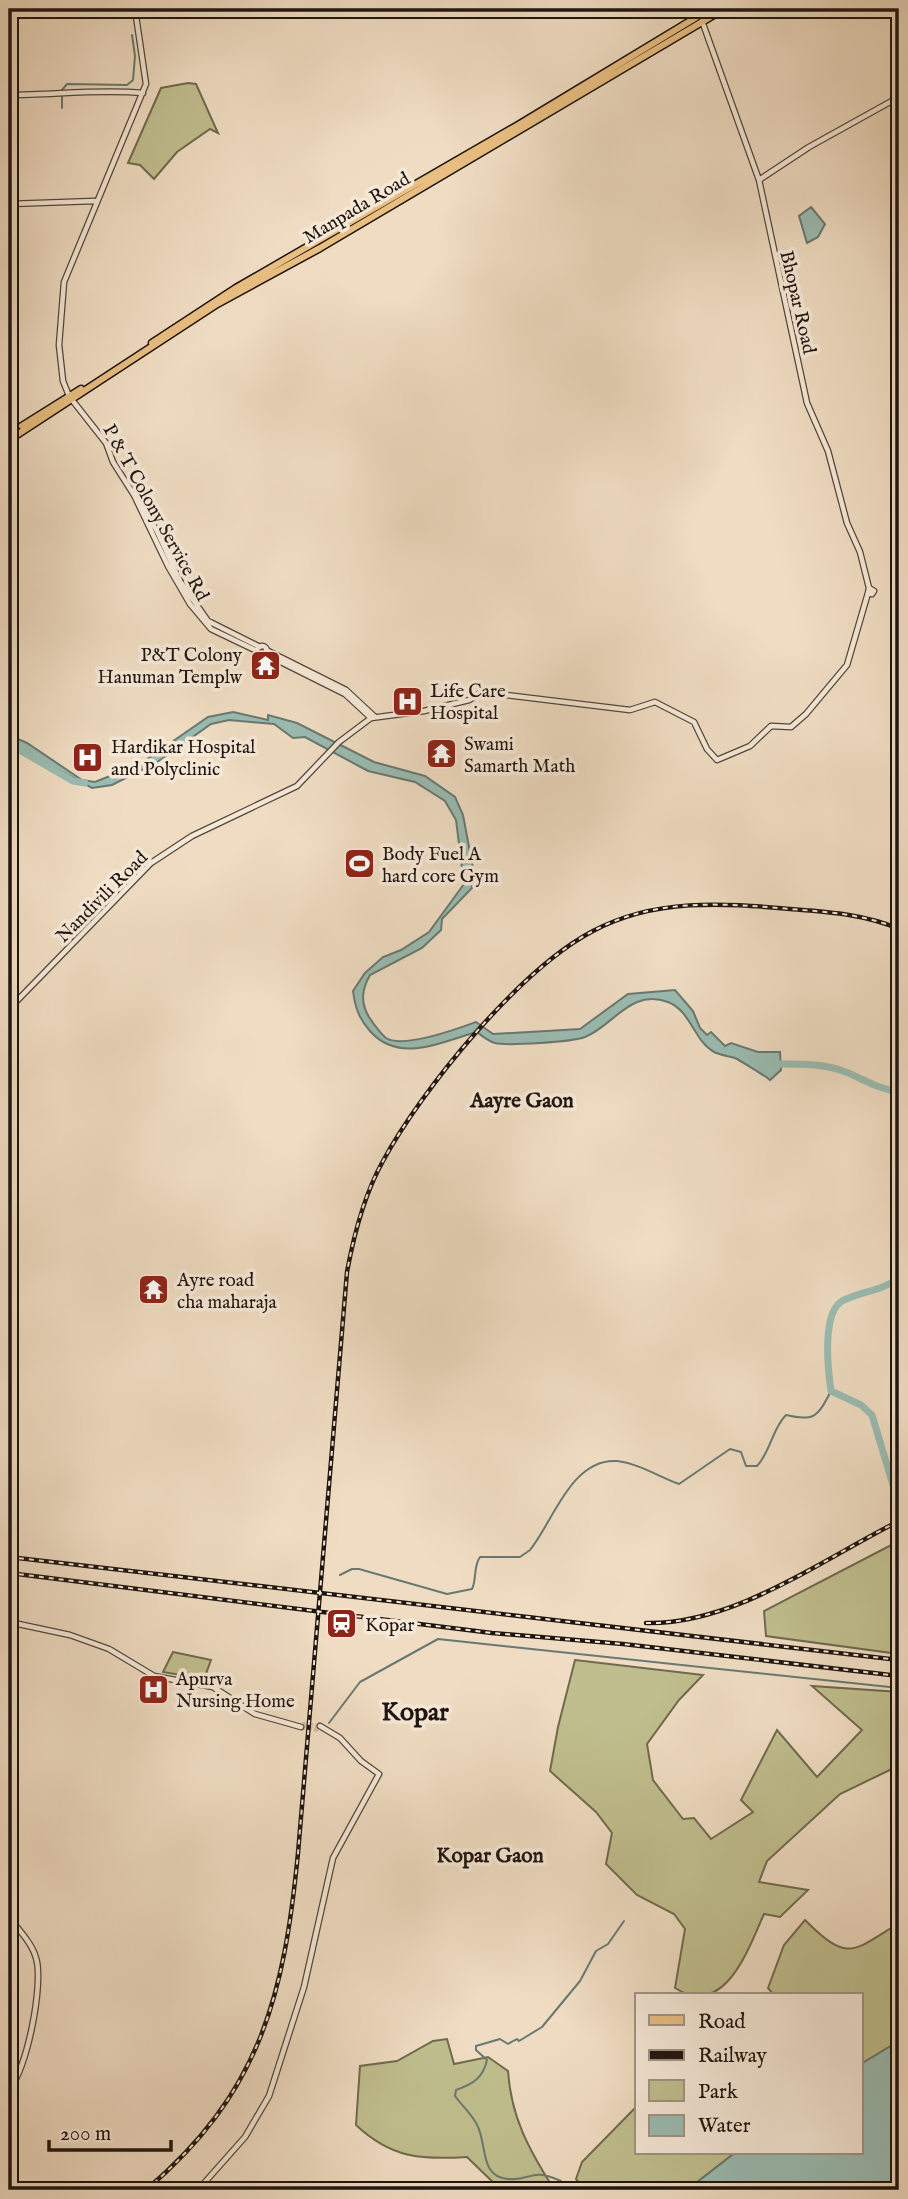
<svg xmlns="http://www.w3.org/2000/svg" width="908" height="2199" viewBox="0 0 908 2199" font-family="'IM FELL English',serif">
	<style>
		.green { fill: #c0be8e; stroke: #706a4e; stroke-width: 2 }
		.water { fill: #9abcb2; stroke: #697971; stroke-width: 2 }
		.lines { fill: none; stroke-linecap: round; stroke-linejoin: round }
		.stream { stroke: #697971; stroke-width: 2 }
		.river { stroke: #9abcb2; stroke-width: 7 }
		.minor-tunnel { stroke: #d0bea7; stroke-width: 4.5; stroke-dasharray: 4.5 2; stroke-linecap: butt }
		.minor-casing { stroke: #53473c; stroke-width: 7 }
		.major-casing { stroke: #1f150f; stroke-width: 9 }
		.minor { stroke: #f5e8d7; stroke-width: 4.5 }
		.major { stroke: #e8be81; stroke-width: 6 }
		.rail-casing { stroke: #1f150f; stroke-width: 4.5 }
		.rail { stroke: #f5e8d7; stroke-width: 2; stroke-dasharray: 5; stroke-linecap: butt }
		.labels { text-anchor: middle; stroke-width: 7; stroke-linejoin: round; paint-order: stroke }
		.street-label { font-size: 19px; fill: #1f150f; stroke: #f5e8d7 }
		.poi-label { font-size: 19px; fill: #1f150f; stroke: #f5e8d7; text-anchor: start }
		.neighbourhood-label { font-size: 21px; font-weight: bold; fill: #1f150f; stroke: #f5e8d7 }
		.district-label { font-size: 26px; font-weight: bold; fill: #1f150f; stroke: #f5e8d7 }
	</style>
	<rect width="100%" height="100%" fill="#efdcc2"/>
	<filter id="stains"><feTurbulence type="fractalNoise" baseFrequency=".00286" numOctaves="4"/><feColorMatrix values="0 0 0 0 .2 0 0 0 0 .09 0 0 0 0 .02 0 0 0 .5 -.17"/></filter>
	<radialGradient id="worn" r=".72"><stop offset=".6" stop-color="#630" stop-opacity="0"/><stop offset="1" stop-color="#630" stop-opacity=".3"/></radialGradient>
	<!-- green -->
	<path class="green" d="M 188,83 L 196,84 L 218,133 L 210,129 L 177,152 L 154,179 L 140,165 L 128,163 L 161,88 Z
		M 899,1541 L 899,1654 L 766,1636 L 764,1611 Z
		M 173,1652 L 211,1660 L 204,1679 L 163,1672 Z
		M 575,1660 L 703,1675 L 679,1700 L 647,1744 L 653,1780 L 683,1819 L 694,1818 L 711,1839 L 753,1812 L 741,1800 L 777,1730 L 817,1777 L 862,1730 L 812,1686 L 899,1692 L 899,1772 L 894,1768 L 840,1794 L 767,1861 L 759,1882 L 808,1890 L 780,1917 L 764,1914 C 749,1947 725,2020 675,1988 L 685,1929 L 674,1914 L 637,1895 L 606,1864 L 612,1833 L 596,1812 L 550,1771 L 558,1727 Z
		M 805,1920 C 848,1963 852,1952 899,1923 L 899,2041 L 861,2064 L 861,1994 L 773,1994 L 768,1988 L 784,1945 Z
		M 447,2039 L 454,2064 L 488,2057 L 508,2071 C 511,2116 528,2148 552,2186 L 551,2190 L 501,2190 L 467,2157 C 421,2160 391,2158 356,2125 L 360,2066 L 397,2061 L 433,2041 Z
		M 637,2106 L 637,2152 L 736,2152 L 687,2190 L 585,2190 L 576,2179 L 582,2162 Z"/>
	<!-- water -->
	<path class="water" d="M 811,207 L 825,224 L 818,237 L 807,243 L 799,216 Z
		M 233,712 L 268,720 L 268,715 L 297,723 L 374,762 L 425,776 L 455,797 L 463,815 L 473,868 L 469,872 L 472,888 L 442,919 L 441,930 L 422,948 L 370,975 C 362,989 360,1002 369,1017 C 373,1023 380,1033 386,1038 C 403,1049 457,1029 476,1022 L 493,1034 L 580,1029 L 628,994 L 675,990 L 693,1011 L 700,1028 L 707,1035 L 711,1032 L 725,1046 L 731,1043 L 758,1052 L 780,1052 L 781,1070 L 770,1080 C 767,1077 739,1060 735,1058 C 728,1056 720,1055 714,1052 C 694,1041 691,1011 668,1002 C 631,988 613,1026 585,1037 C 572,1042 507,1046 495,1043 C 488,1041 482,1036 477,1032 C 440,1042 399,1064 370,1031 C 359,1019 355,1007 353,991 L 365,973 L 383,957 L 401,950 L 429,932 L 464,884 L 456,820 L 445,801 L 415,782 L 368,771 L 305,737 L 293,738 L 274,724 L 229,720 L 211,724 L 156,763 L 112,785 L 92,788 L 9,743 L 9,735 L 27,743 L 82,780 L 95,782 L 140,764 L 208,717 Z
		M 899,2041 L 899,2190 L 687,2190 L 736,2152 L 861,2152 L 861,2064 Z"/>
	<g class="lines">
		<!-- stream -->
		<path class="stream" d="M 62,108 L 62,90 L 67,84 L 127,85 L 133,80 L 135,56 L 132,35
			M 340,1575 L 352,1569 L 359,1569 L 447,1594 L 472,1589 C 477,1579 473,1567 480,1557 L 520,1557 L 530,1550 C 553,1522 571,1458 617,1461 C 637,1463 660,1477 679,1484 L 730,1449 L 741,1452 L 746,1466 L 757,1466 C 771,1451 772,1429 786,1415 C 815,1422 818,1416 831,1391
			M 329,1723 L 360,1682 L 438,1639 L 899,1688
			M 563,2190 L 561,2181 C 529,2167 533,2181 508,2179 C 480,2177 487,2146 478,2127 C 474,2116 462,2106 455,2096 L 456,2090 C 473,2084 483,2078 487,2060 L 476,2050 L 476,2046 L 500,2039 L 508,2044 L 517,2039 L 519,2041 L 542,2027 L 580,1981 L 596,1951 L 608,1944 L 624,1921"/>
		<!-- river -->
		<path class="river" d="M 9,744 L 73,781 L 85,783
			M 773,1064 C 797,1064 825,1063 846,1072 C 867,1081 876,1088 899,1092
			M 899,1278 C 879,1292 865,1290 844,1300 C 821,1310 828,1370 831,1391 L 861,1405 L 872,1415 L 899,1505"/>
		<!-- minor-tunnel -->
		<path class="minor-tunnel" d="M 302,1724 L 320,1726
			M 301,1727 L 319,1730"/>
		<defs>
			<path id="minor" d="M 135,9 L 146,84 L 64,282 L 59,345 L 63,381 L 69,396 L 106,443 L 113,462 L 134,495 L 168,566 L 190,604 L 211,629 L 257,651
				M 702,21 L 759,180 L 807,403 L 828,451 L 847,523 L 860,552 L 869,588
				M 9,95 C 54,95 98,89 143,93
				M 759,180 L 809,147 L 899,97
				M 9,204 L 95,201
				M 135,495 L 157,531 L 180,581 L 208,621 L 260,647
				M 869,588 L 874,591 L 872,594 L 868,593 Z
				M257 651a5 5 0 1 1 10 0a5 5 0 1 1-10 0Z
				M 266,650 L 346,690 L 375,717
				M 265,654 L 345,694 L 371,718
				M 9,1009 L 151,863 L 192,836 L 297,786 L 339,742 L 371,718 L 424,711 L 469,700 L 482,692 L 630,710 L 655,702 L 694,722 L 707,749 L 717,760 L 750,746 L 771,726 L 791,727 L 806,714 L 847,665 L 868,593
				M 9,1622 L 70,1635 L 109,1649 L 154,1676 L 213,1687 L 255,1714 L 301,1727
				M 9,1917 C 18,1929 32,1943 36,1958 C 44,1983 27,2070 9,2090
				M 198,2190 L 245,2137 L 269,2096 L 304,1987 L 333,1858 L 379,1774 L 361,1761 L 340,1738 L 320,1726"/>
			<path id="major" d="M 152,343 L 236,288 L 520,124 L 710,9
				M 22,426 L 81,389
				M 9,440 L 217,304 L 320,248 L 724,9"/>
		</defs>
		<!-- minor casing -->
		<use href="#minor" class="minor-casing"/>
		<!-- major casing -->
		<use href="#major" class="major-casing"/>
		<!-- minor -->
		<use href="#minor" class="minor"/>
		<!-- major -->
		<use href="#major" class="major"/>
		<defs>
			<path id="rail" d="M 9,1557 L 899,1660
				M 9,1573 L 492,1633 L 623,1644 L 899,1676
				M 646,1623 C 734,1625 823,1559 899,1521
				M 146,2190 C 260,2093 284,1997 298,1853 L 347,1272 C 354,1234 364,1195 383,1161 C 422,1089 520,969 593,931 C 655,898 722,903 790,909 C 828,912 864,914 899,929"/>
		</defs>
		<!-- rail casing -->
		<use href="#rail" class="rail-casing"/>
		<!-- rail -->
		<use href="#rail" class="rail"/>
	</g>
	<!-- icons -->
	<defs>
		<symbol id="temple-square" viewBox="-11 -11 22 22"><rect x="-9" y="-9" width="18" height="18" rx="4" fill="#8f2418" stroke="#f5e8d7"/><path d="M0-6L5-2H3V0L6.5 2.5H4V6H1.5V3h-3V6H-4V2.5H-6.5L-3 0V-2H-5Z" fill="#fff"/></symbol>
		<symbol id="hospital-square" viewBox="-11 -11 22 22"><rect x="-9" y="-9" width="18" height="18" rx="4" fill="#8f2418" stroke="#f5e8d7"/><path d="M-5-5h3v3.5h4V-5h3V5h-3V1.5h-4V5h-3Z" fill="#fff"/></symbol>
		<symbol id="stadium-square" viewBox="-11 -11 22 22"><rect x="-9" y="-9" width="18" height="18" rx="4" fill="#8f2418" stroke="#f5e8d7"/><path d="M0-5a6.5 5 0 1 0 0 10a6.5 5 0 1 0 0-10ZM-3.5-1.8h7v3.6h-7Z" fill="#fff"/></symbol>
		<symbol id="station-square" viewBox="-11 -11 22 22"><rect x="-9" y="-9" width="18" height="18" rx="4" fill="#8f2418" stroke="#f5e8d7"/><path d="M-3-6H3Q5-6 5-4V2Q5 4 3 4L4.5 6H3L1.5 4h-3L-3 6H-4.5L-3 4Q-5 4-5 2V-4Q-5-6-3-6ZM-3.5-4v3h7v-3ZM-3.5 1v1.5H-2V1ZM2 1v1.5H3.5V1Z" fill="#fff"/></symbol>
	</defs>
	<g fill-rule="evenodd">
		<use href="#temple-square" x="248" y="648" width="35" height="35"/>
		<use href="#hospital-square" x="390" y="684" width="35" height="35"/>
		<use href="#temple-square" x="424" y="736" width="35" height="35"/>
		<use href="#hospital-square" x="70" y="740" width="35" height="35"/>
		<use href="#stadium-square" x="342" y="846" width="35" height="35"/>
		<use href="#temple-square" x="136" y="1272" width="35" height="35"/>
		<use href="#station-square" x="324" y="1606" width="35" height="35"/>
		<use href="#hospital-square" x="136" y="1672" width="35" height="35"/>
	</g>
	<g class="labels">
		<!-- street labels -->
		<g class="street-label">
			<text transform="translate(356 207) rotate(-31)" y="7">Manpada Road</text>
			<text transform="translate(799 302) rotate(77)" y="7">Bhopar Road</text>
			<text transform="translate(157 512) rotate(61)" y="7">P &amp; T Colony Service Rd</text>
			<text transform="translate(101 896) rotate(-45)" y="7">Nandivili Road</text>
		</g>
		<!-- poi labels -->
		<g class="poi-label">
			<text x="242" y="661" text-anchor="end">P&amp;T Colony<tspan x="242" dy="22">Hanuman Templw</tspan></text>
			<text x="430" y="697">Life Care<tspan x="430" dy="22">Hospital</tspan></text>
			<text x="464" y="750">Swami<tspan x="464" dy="22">Samarth Math</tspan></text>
			<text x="111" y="753">Hardikar Hospital<tspan x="111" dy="22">and Polyclinic</tspan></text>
			<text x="382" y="860">Body Fuel A<tspan x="382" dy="22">hard core Gym</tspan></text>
			<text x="177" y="1286">Ayre road<tspan x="177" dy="22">cha maharaja</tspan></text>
			<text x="365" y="1631">Kopar</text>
			<text x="176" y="1685">Apurva<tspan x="176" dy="22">Nursing Home</tspan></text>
		</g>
		<!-- neighbourhood labels -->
		<g class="neighbourhood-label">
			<text x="522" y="1107">Aayre Gaon</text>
			<text x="490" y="1862">Kopar Gaon</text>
		</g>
		<!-- district labels -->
		<g class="district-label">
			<text x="415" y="1720">Kopar</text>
		</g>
	</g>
	<!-- margin -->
	<rect width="908" height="2199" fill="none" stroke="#efdcc2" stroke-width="35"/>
	<rect x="10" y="10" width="887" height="2178" fill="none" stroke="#1f150f" stroke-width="3.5"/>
	<rect x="18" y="18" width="873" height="2164" fill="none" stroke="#1f150f" stroke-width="2"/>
	<!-- legend -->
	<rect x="635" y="1993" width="228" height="161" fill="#f5e8d7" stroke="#9f9487" stroke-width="2"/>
	<rect x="649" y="2015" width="35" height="10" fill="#e8be81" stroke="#9f9487" stroke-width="2"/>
	<text x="698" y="2028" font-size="21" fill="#1f150f">Road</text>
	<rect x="649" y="2050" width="35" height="10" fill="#1f150f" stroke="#9f9487" stroke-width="2"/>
	<text x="698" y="2062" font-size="21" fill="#1f150f">Railway</text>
	<rect x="649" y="2080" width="35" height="21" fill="#c0be8e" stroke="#9f9487" stroke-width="2"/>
	<text x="698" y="2098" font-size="21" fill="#1f150f">Park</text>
	<rect x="649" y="2115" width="35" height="21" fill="#9abcb2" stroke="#9f9487" stroke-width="2"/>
	<text x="698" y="2132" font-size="21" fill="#1f150f">Water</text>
	<!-- scale -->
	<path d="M49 2140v10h122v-10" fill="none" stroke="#1f150f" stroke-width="3.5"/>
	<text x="60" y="2140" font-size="21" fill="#1f150f" stroke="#f5e8d7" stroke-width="5" paint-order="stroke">200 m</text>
	<rect width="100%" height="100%" filter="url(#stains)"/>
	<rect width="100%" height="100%" fill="url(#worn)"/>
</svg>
